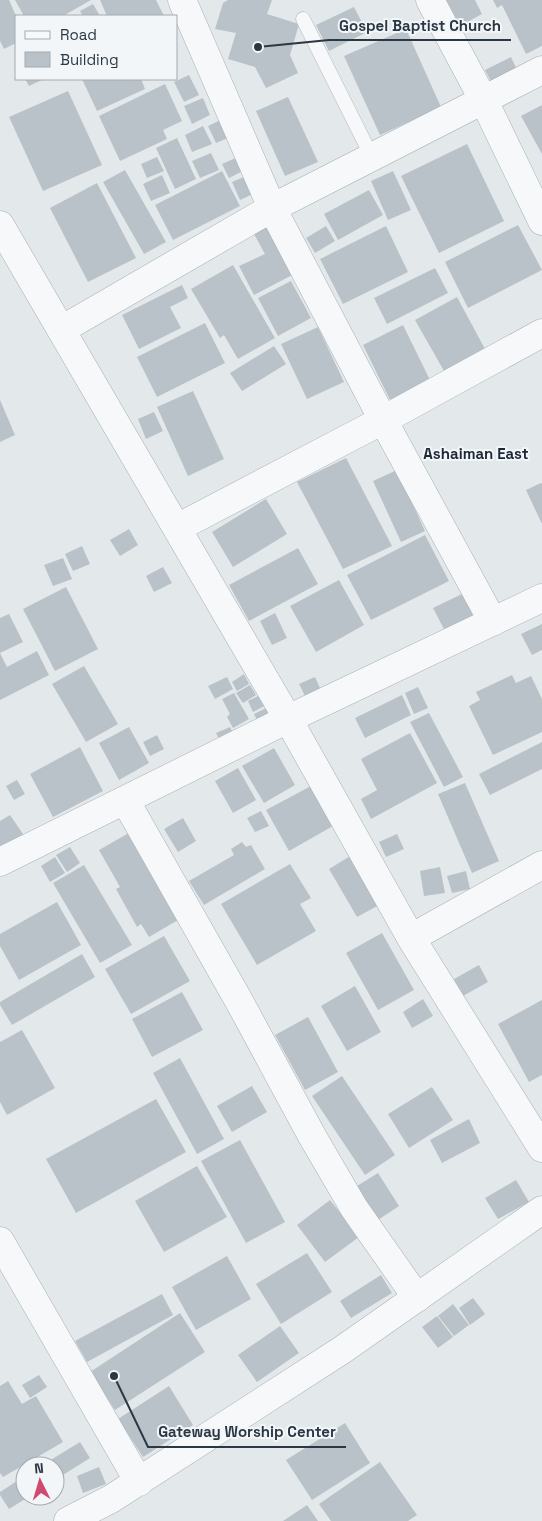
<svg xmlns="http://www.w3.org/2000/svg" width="542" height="1521" viewBox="0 0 542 1521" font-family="'Space Grotesk',sans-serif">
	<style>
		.building { fill: #bac2c9 }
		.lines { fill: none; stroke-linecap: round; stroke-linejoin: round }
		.lane-casing { stroke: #a8b0b6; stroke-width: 15 }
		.street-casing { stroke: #a8b0b6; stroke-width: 29 }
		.lane { stroke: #f6f8f9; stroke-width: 14 }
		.street { stroke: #f6f8f9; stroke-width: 28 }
		.labels { text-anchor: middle; stroke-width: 4; stroke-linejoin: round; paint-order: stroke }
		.neighbourhood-label { font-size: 15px; font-weight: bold; fill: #1d2835; stroke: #f3f6f9 }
		.leader { fill: none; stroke: #2b3844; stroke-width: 2 }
		.callout-dot { fill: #2b3844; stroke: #f3f6f9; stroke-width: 2 }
		.callout-label { font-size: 15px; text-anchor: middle; font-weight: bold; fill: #2b3844; stroke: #f3f6f9; stroke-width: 4; stroke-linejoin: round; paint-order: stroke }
	</style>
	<rect width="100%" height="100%" fill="#e3e8eb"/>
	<!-- building -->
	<path class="building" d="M 0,0 L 9,0 L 16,16 L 16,43 L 4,49 L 0,41 Z
		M 15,0 L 91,0 L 63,16 L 24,16 Z
		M 100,0 L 156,0 L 164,16 L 107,16 Z
		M 228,0 L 272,0 L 267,14 L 299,24 L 290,55 L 298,73 L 266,88 L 255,67 L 228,59 L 236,33 L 215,29 L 223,3 Z
		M 446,0 L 475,0 L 482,14 L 460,26 Z
		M 493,0 L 542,0 L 542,46 L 526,54 L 502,5 L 497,8 Z
		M 93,4 L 100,16 L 83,16 L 80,11 Z
		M 354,7 L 367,32 L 329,51 L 316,25 Z
		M 406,29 L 441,107 L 380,135 L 344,56 Z
		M 511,57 L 519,74 L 494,87 L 485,70 Z
		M 189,75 L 199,95 L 184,102 L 174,82 Z
		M 25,79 L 44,79 L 29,86 Z
		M 82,79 L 141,79 L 145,89 L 97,111 Z
		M 165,84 L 182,121 L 163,130 L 167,139 L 120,161 L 99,116 Z
		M 68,91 L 102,165 L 43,191 L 9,117 Z
		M 288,97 L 318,162 L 285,176 L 256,111 Z
		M 203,98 L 210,115 L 192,124 L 184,106 Z
		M 542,105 L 542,154 L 521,116 Z
		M 227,117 L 235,135 L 216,143 L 208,126 Z
		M 203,126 L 212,144 L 192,152 L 185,135 Z
		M 177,138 L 196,179 L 175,189 L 156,148 Z
		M 467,144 L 504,221 L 439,253 L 401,176 Z
		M 211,153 L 219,170 L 200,178 L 192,161 Z
		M 157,157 L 164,171 L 147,178 L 141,164 Z
		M 238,157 L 245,170 L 229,178 L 222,164 Z
		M 125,170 L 166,242 L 144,254 L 103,182 Z
		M 222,171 L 240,206 L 173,240 L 155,205 Z
		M 393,171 L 411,210 L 388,220 L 371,181 Z
		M 251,174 L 259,191 L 240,200 L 232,182 Z
		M 162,175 L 170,193 L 151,201 L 143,184 Z
		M 97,183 L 136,258 L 88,282 L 50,208 Z
		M 369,190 L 383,215 L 338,240 L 324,214 Z
		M 274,224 L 298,272 L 254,295 L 239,266 L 265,254 L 254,234 Z
		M 518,225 L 542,270 L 468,308 L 445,262 Z
		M 326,226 L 335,241 L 315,253 L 306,238 Z
		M 386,226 L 408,272 L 343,304 L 320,259 Z
		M 233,265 L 275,338 L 238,359 L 224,335 L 220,338 L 191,289 Z
		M 435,268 L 448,293 L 387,324 L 374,298 Z
		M 291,281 L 311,318 L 278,336 L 258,298 Z
		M 182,285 L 188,298 L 170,307 L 181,328 L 139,349 L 122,315 Z
		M 457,297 L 485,349 L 444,371 L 415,320 Z
		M 205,323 L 225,363 L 157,397 L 137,357 Z
		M 403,325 L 430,380 L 390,400 L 363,345 Z
		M 318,327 L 344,382 L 307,399 L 281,344 Z
		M 274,346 L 286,364 L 242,391 L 230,373 Z
		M 193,391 L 224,459 L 188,476 L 157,407 Z
		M 0,400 L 15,435 L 0,442 Z
		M 154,412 L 163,431 L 146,439 L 138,419 Z
		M 346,458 L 392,546 L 343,569 L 297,482 Z
		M 397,470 L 425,531 L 401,542 L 373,481 Z
		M 541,483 L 542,484 L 542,524 L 526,490 Z
		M 266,499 L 287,534 L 233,567 L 212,532 Z
		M 129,529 L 138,545 L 120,556 L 110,540 Z
		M 425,535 L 449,581 L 371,620 L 347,575 Z
		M 82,546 L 90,564 L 73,571 L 65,554 Z
		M 298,548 L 318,584 L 249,621 L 229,585 Z
		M 63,558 L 72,579 L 53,586 L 44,565 Z
		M 163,567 L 172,583 L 154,592 L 146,576 Z
		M 339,580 L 364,625 L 316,652 L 290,606 Z
		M 66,587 L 98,649 L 55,671 L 23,609 Z
		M 464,593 L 475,616 L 445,631 L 433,608 Z
		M 275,613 L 287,638 L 272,645 L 260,621 Z
		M 9,614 L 23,642 L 0,653 L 0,618 Z
		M 542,624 L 542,650 L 532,655 L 521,634 Z
		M 37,651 L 49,675 L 0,700 L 0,653 L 7,667 Z
		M 84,666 L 118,724 L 86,742 L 52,684 Z
		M 244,674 L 249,684 L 237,691 L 232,682 Z
		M 512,675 L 516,683 L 531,676 L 542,699 L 542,732 L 493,755 L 469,706 L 480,700 L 476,692 Z
		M 227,677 L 233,689 L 215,699 L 208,686 Z
		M 315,677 L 323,695 L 308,702 L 299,684 Z
		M 250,685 L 256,695 L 243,703 L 236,693 Z
		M 418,687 L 428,708 L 414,714 L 405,693 Z
		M 234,693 L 249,719 L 233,728 L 227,717 L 230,714 L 222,699 Z
		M 262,694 L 268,704 L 253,712 L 248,701 Z
		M 402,695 L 411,715 L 365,738 L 355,718 Z
		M 266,708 L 273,722 L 261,728 L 254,714 Z
		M 429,713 L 463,777 L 444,787 L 410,722 Z
		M 129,727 L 149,763 L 119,780 L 99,743 Z
		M 230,727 L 236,739 L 222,745 L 216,733 Z
		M 410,733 L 437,783 L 371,819 L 361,799 L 377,790 L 361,759 Z
		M 157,735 L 164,749 L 150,756 L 143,742 Z
		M 542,742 L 542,769 L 490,795 L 479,774 Z
		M 80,747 L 103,791 L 53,817 L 30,774 Z
		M 274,748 L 295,785 L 264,803 L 242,766 Z
		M 238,768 L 256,800 L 233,813 L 215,781 Z
		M 17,780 L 25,794 L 14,800 L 6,786 Z
		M 465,783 L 499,861 L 472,873 L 438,794 Z
		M 311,786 L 333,826 L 289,851 L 266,810 Z
		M 261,811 L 269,826 L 255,832 L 247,818 Z
		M 10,815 L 25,837 L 0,853 L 0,821 Z
		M 183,818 L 196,841 L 178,852 L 164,829 Z
		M 136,829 L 185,916 L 149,937 L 141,924 L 137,927 L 116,889 L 120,887 L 99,850 Z
		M 397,834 L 404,849 L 386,857 L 379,842 Z
		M 242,842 L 246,847 L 251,845 L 265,869 L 204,905 L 189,881 L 234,855 L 231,849 Z
		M 70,847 L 80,863 L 67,872 L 56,855 Z
		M 352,855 L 381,904 L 357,917 L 329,869 Z
		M 55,857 L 65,873 L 50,882 L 41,866 Z
		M 290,864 L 311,898 L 300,904 L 316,931 L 257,965 L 221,904 Z
		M 84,865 L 132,945 L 100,963 L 53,883 Z
		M 440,867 L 445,893 L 424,896 L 420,871 Z
		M 466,871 L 470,889 L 452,893 L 447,876 Z
		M 57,902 L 81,945 L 19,980 L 0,946 L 0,934 Z
		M 382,933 L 414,990 L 378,1010 L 346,953 Z
		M 164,936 L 190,981 L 131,1014 L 105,969 Z
		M 82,954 L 95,977 L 12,1025 L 0,1005 L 0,1002 Z
		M 479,965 L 488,982 L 463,996 L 454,979 Z
		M 355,986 L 381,1032 L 347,1051 L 321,1006 Z
		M 182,992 L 203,1030 L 152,1057 L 132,1019 Z
		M 423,999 L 433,1016 L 412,1028 L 403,1012 Z
		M 542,1000 L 542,1075 L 529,1082 L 498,1024 Z
		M 308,1017 L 338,1072 L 305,1090 L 275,1035 Z
		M 22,1030 L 55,1088 L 7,1115 L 0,1102 L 0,1042 Z
		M 180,1058 L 224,1139 L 197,1154 L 153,1073 Z
		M 342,1076 L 395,1155 L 365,1175 L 312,1096 Z
		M 252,1086 L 267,1112 L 232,1132 L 217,1106 Z
		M 432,1087 L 453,1120 L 409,1148 L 388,1114 Z
		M 156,1099 L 186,1152 L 76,1213 L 46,1159 Z
		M 469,1119 L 480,1143 L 442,1163 L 430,1140 Z
		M 240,1140 L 285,1222 L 246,1243 L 201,1161 Z
		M 197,1166 L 227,1217 L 164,1252 L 135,1201 Z
		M 378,1173 L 399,1206 L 378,1220 L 357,1186 Z
		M 516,1180 L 529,1202 L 498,1219 L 485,1198 Z
		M 330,1200 L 359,1237 L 325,1262 L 297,1225 Z
		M 307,1253 L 332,1292 L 281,1324 L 256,1284 Z
		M 227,1256 L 251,1299 L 196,1330 L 172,1287 Z
		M 381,1275 L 392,1293 L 351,1318 L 340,1301 Z
		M 162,1294 L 173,1315 L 87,1362 L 75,1341 Z
		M 473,1298 L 485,1314 L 470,1325 L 459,1308 Z
		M 453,1304 L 469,1325 L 454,1336 L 438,1316 Z
		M 180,1313 L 205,1352 L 115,1410 L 90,1372 Z
		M 437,1316 L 453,1337 L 438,1348 L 422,1327 Z
		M 280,1326 L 299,1353 L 257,1382 L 238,1355 Z
		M 39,1375 L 47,1387 L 30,1398 L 22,1385 Z
		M 8,1381 L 22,1404 L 36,1396 L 63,1442 L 3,1477 L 0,1473 L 0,1386 Z
		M 169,1386 L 193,1425 L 143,1457 L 118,1419 Z
		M 345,1423 L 370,1463 L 312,1500 L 286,1460 Z
		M 80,1442 L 90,1458 L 55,1480 L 55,1466 L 41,1466 Z
		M 380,1462 L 417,1515 L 408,1521 L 331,1521 L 319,1504 Z
		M 99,1467 L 106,1484 L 83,1493 L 77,1476 Z
		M 25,1476 L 25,1496 L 30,1496 L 9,1509 L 0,1495 L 0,1492 Z
		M 307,1505 L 318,1521 L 283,1521 Z"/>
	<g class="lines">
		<defs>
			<path id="lane" d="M 303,19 L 372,157"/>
			<path id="street" d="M 182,0 L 272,208 L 383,420 L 493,622
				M 430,0 L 484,101 L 542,221
				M 0,225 L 288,719 L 411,938 L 542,1148
				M 61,330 L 272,208 L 542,70
				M 177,528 L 383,420 L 542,333
				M 125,800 L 239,1001 L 312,1136 L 354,1208 L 417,1298
				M 0,862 L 288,719 L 542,598
				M 411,938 L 542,865
				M 0,1241 L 139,1482
				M 68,1521 L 111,1499 L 342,1350 L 542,1210"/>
		</defs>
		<!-- lane casing -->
		<use href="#lane" class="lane-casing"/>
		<!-- street casing -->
		<use href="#street" class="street-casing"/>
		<!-- lane -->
		<use href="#lane" class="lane"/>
		<!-- street -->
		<use href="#street" class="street"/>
	</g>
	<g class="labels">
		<!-- neighbourhood labels -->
		<g class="neighbourhood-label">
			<text x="476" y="459">Ashaiman East</text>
		</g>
	</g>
	<!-- callouts -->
	<path class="leader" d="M258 47L329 40H511M114 1376L148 1447H346"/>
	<g class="callout-dot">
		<circle cx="258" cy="47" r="5"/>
		<circle cx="114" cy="1376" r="5"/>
	</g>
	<g class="callout-label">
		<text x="420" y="31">Gospel Baptist Church</text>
		<text x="247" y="1437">Gateway Worship Center</text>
	</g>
	<!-- legend -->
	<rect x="15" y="15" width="162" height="65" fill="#f3f6f9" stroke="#a3aab1"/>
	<rect x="25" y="31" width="25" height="8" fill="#f6f8f9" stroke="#a3aab1"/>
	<text x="60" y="40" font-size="15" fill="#2b3844">Road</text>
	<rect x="25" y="52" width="25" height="15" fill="#bac2c9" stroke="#a3aab1"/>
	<text x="60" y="65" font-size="15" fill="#2b3844">Building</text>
	<!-- north arrow -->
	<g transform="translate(40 1481) rotate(355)"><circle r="24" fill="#f3f6f9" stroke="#a3aab1"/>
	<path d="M0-4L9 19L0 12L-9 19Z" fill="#d04970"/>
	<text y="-8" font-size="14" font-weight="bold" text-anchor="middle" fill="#2b3844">N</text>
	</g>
</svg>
